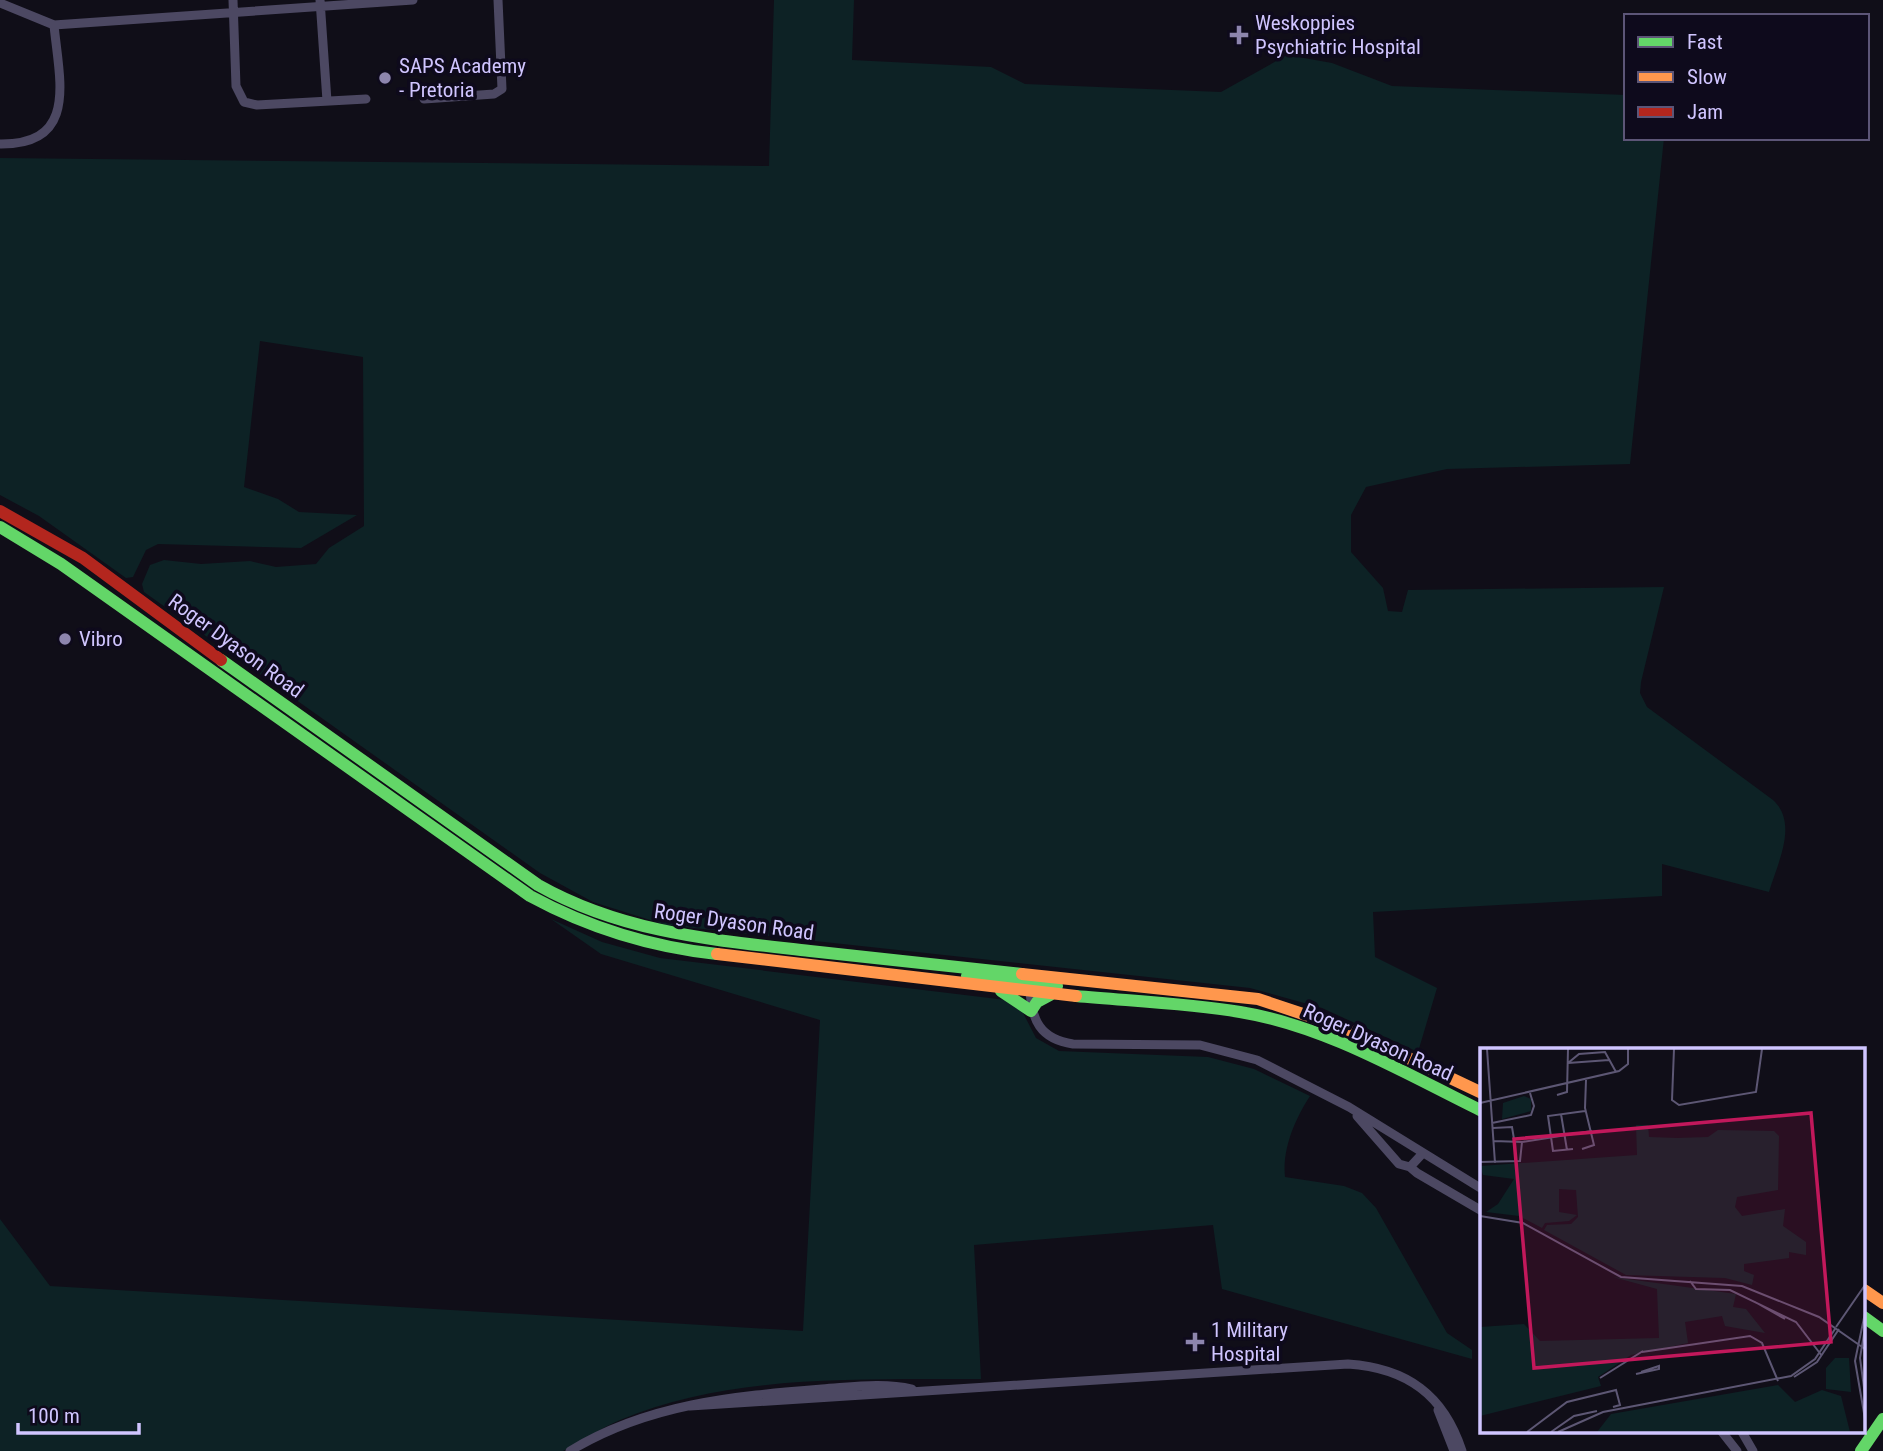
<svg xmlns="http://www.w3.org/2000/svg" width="1883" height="1451" viewBox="0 0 1883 1451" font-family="'Roboto Condensed',sans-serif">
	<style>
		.green { fill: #0d2225 }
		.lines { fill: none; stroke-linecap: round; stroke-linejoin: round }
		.street { stroke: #4c4862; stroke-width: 9 }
		.fast { stroke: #63d668; stroke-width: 12 }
		.slow { stroke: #ff974d; stroke-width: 12 }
		.jam { stroke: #b3261e; stroke-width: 12 }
		.poi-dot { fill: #8d85ae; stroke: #0e0a1c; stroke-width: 2.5 }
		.labels { text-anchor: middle; stroke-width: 7; stroke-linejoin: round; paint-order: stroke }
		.poi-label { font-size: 21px; fill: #d0c5ff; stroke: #0e0a1c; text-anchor: start }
		.street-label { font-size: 21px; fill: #d0c5ff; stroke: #0e0a1c }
		.inset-road { fill: none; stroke: #5d5774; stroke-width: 2 }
		.view { fill: #c2185b; fill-opacity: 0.15; stroke: #c2185b; stroke-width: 3.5 }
		.inset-edge { fill: none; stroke: #d0c5ff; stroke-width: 3.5 }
	</style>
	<rect width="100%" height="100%" fill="#100e18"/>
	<!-- green -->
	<path class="green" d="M 774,0 L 854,0 L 852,60 L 991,67 L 1025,84 L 1221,92 L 1287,55 L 1332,63 L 1392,86 L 1626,95 L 1626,138 L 1664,138 L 1630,464 L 1447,469 L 1366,487 L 1351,515 L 1351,552 L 1383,588 L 1388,611 L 1402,612 L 1408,590 L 1664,587 L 1641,682 L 1640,693 L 1647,707 L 1773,800 C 1799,824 1777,864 1769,892 L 1662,864 L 1662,896 L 1373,912 L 1375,957 L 1437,988 L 1418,1052 L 1322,1008 L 1250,988 L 666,925 L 593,902 L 540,873 L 144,592 L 142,584 L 150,565 L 164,560 L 201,564 L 250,561 L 276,567 L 316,564 L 329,548 L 364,526 L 363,357 L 260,341 L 244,487 L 278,499 L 299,512 L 357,515 L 301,548 L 158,544 L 146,550 L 133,577 L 126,578 L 39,516 L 0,495 L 0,158 L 769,166 Z
		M 551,919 L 602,942 L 660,958 L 1006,1000 L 1021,1009 L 1036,1038 L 1059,1051 L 1208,1057 L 1254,1069 L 1310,1096 C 1295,1119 1282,1149 1285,1177 L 1344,1186 L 1362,1193 L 1376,1208 L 1447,1333 L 1472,1350 L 1472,1359 L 1222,1289 L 1213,1225 L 974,1245 L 981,1379 C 862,1380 732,1373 620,1420 C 601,1428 582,1441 563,1451 L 0,1451 L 0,1219 L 50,1286 L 803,1331 L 820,1020 L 601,954 Z"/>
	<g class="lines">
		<!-- street -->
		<path class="street" d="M 233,0 L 236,86 L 244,102 L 257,105 L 366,99
			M 320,0 L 327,101
			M 0,3 L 54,25 L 413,0
			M 424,99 L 494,94 L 502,89 L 498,0
			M 0,144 C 79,145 59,79 54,25
			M 1030,988 C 1031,1020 1040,1039 1073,1044 L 1200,1045 L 1257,1060 L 1349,1107 L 1482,1189
			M 1357,1116 L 1399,1164 L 1410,1167
			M 1423,1153 L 1410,1167 L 1417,1173 L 1482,1211
			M 690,1406 L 1348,1364 C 1407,1368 1444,1395 1462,1451
			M 1438,1410 L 1454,1451
			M 1722,1432 L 1737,1451
			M 1742,1432 L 1753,1451
			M 570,1451 C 647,1404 734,1396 822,1389 C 852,1387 883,1382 912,1389"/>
		<!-- fast -->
		<path class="fast" d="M 0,527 L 61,564 L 530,896 C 589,928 651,947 717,954
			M 221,660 L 538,885 C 623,933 714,940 810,951 C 880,958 951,966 1022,974
			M 967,976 L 1057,986
			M 1001,991 L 1031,1011 L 1037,1002 L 1050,995
			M 1076,996 C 1130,1001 1186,1003 1240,1012 C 1326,1026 1406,1074 1482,1111
			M 1864,1317 L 1883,1331
			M 1861,1451 L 1883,1419"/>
		<!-- slow -->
		<path class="slow" d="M 717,954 L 1076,996
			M 1022,974 L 1258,999 L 1345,1028 L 1482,1093
			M 1864,1290 L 1883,1303"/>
		<!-- jam -->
		<path class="jam" d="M 0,511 L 83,558 L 221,660"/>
	</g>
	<!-- markers -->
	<g class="poi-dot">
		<path d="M1235.5 24.5h7v7h7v7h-7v7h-7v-7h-7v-7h7z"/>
		<circle cx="385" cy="78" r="7"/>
		<circle cx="65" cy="639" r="7"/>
		<path d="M1191.5 1331.5h7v7h7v7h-7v7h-7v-7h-7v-7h7z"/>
	</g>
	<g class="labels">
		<!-- poi labels -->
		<g class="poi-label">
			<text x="1255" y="30">Weskoppies<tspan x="1255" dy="24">Psychiatric Hospital</tspan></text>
			<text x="399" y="73">SAPS Academy<tspan x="399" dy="24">- Pretoria</tspan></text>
			<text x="79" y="646">Vibro</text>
			<text x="1211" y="1337">1 Military<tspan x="1211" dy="24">Hospital</tspan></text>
		</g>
		<!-- street labels -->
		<g class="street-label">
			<text transform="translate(236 646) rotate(36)" y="7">Roger Dyason Road</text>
			<text transform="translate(734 922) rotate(8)" y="7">Roger Dyason Road</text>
			<text transform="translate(1378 1042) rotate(24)" y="7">Roger Dyason Road</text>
		</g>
	</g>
	<!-- overview -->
	<g transform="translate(1480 1048)">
		<rect width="385" height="385" fill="#100e18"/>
		<path d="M 44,48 L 51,51 L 51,63 L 22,71 L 23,55 ZM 156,77 L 168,77 L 169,89 L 197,90 L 228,89 L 238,82 L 294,83 L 299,88 L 298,142 L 257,149 L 255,159 L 262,168 L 305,161 L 303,178 L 326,194 L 326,207 L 309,204 L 309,210 L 264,216 L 264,223 L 274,227 L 272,237 L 245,230 L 146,227 L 64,182 L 67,177 L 91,176 L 98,169 L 96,142 L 79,141 L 79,164 L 97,167 L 89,173 L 65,175 L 62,180 L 39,168 L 6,164 L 18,156 L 34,131 L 3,127 L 0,118 L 157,107 ZM 133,229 L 256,246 L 253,259 L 266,261 L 285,285 L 245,278 L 242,268 L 205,274 L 208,295 L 151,307 L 118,329 L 121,338 L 0,368 L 0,279 L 44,276 L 60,293 L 179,290 L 177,241 ZM 355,310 L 369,310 L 371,344 L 346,341 L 346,320 ZM 298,337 L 315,354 L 342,342 L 361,348 L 370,384 L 117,384 L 131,366 Z" fill="#0d2225"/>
		<path class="inset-road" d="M 7,1 L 15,115M 194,1 L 192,52 L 199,57 L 276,44 L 282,1M 88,15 L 99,6 L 125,4 L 136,24M 88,15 L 129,12M 77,47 L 87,44 L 88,1M 0,55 L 139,23 L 148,16 L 148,1M 81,66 L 87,102M 12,75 L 51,67 L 54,58 L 50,45M 13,80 L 32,79 L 34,91M 14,93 L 42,94 L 112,83M 93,101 L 73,103 L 68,68 L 105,63M 102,101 L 114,97 L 105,60 L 106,32M 0,114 L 40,113 L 42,94M 0,168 L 43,175 L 141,229 L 262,238 L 339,269 L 385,301M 210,233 L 216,241 L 250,242 L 316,274 L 342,308M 275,254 L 305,271M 385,265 L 375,313 L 385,371M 356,279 L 385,237M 385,280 L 380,310 L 385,347M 162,304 L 270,288 L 282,295 L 298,333M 156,326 L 179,321 L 179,318 L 161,324M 314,329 L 337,314 L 359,281M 120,330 L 163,303M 47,384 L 87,354 L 136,342 L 140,357 L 133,359M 71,384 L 94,368 L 117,363M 78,384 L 123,364 L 311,328 L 335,311 L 355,281"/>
		<path class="view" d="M 331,65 L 351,294 L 54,320 L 34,91 Z"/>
		<rect width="385" height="385" class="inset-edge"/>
	</g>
	<!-- legend -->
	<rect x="1624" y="14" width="245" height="126" fill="#0e0a1c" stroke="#5c5577" stroke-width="2"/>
	<rect x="1638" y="37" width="35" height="10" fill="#63d668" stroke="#5c5577" stroke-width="2"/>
	<text x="1687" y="49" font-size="21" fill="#d0c5ff">Fast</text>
	<rect x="1638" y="72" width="35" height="10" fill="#ff974d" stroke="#5c5577" stroke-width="2"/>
	<text x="1687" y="84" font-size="21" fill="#d0c5ff">Slow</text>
	<rect x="1638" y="107" width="35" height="10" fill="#b3261e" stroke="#5c5577" stroke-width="2"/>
	<text x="1687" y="119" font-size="21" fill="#d0c5ff">Jam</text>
	<!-- scale -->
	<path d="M18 1423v10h121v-10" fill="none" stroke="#d0c5ff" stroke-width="3.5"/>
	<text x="28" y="1423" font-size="21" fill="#d0c5ff" stroke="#0e0a1c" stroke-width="5" paint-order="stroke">100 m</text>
</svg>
